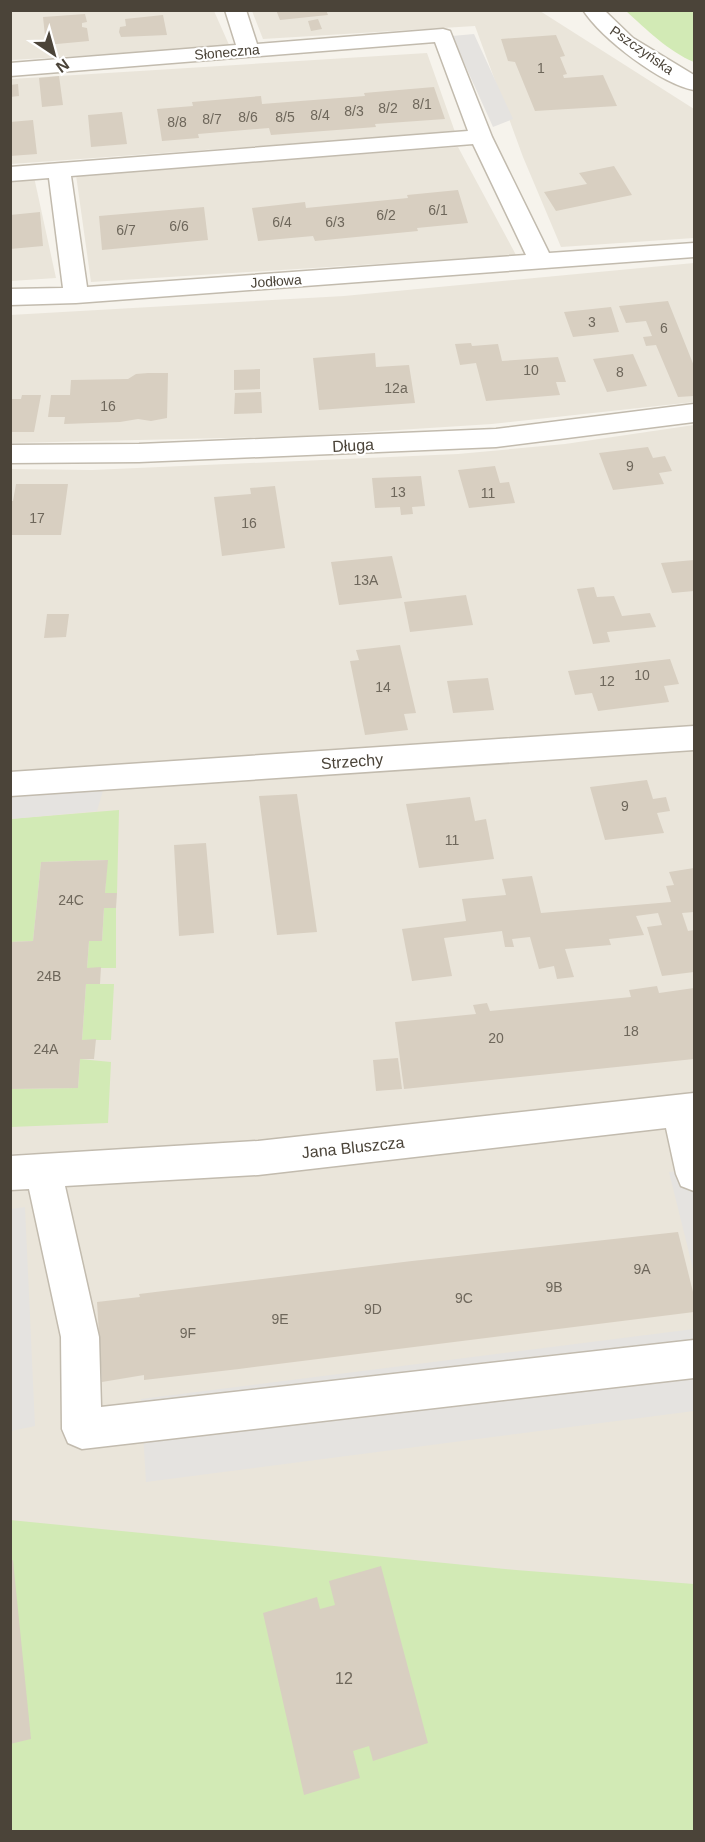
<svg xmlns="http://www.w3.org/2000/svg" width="705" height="1842" viewBox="0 0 705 1842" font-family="Arial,sans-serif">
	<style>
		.residential { fill: #eae5da }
		.green { fill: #d2eab5 }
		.parking { fill: #e5e3e0 }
		.building { fill: #d8cfc1 }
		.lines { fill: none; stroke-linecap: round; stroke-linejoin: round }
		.minor-casing { stroke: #c2bbae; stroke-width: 3 }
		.minor { fill: #fff; fill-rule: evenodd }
		.labels { text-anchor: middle; stroke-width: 4.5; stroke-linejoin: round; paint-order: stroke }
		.far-street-label { font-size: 14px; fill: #4b4439; stroke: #fff }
		.number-label { font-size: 14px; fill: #6e675b }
		.street-label { font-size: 16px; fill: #4b4439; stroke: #fff }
		.near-number-label { font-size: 16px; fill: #6e675b }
	</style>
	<rect width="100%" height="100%" fill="#f6f3ec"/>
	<!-- residential -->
	<path class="residential" d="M 11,11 L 214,11 L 230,47 L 11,60 Z
		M 252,11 L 540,11 L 694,109 L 694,238 L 561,247 L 523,157 L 475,26 L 263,39 Z
		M 427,53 L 455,132 L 11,164 L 11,79 Z
		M 458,147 L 516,255 L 91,282 L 76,175 Z
		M 34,177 L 56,278 L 11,281 L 11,179 Z
		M 694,263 L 694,402 L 492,424 L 304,436 L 11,443 L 10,315 L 344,296 Z
		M 694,425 L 694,1097 L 225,1148 L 11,1154 L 10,469 L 92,470 L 458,454 L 565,444 Z
		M 694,1123 L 694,1831 L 11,1831 L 10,1187 L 269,1173 Z"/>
	<!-- green -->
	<path class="green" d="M 626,11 L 694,11 L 694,62 C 669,52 646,29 626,11 Z
		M 119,810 L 117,893 L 105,893 L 107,860 L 41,862 L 33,941 L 11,942 L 10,819 Z
		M 104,908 L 116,908 L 116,968 L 87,968 L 89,941 L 102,941 Z
		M 86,984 L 114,984 L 111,1040 L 82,1040 Z
		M 80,1059 L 111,1062 L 108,1123 L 11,1127 L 10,1089 L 78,1088 Z
		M 10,1520 L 516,1570 L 694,1584 L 694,1831 L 11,1831 Z"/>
	<!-- parking -->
	<path class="parking" d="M 474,34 L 513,119 L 493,127 L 452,36 Z
		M 107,777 L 97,811 L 11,819 L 11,784 Z
		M 694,1169 L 694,1273 L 669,1172 Z
		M 25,1207 L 35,1426 L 11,1431 L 11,1209 Z
		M 694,1329 L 694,1411 L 146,1482 L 141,1399 Z"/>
	<!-- building -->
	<path class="building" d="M 276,10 L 326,10 L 328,15 L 280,20 Z
		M 85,14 L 87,22 L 82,23 L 82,27 L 87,28 L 89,41 L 46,45 L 43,17 Z
		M 163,15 L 167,35 L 121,37 L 119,32 L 120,27 L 126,26 L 125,19 Z
		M 318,19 L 322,29 L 311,31 L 308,21 Z
		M 556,35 L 565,56 L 560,57 L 567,74 L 563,75 L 564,78 L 603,75 L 617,106 L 535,111 L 515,62 L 508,61 L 501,39 Z
		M 59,76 L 63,105 L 42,107 L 39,78 Z
		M 18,84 L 19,96 L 10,97 L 10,85 Z
		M 434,87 L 445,119 L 375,124 L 376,127 L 271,135 L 269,128 L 198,134 L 199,138 L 162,141 L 157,109 L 193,106 L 192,102 L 261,96 L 262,104 L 365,96 L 364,93 Z
		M 122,112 L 127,144 L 91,147 L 88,115 Z
		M 33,120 L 37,154 L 10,156 L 10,122 Z
		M 614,166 L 632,195 L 556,211 L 544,192 L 587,184 L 579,173 Z
		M 458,190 L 468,223 L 417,228 L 418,231 L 315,241 L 313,236 L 258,241 L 252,208 L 305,202 L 306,208 L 408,198 L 407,195 Z
		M 204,207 L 208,240 L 102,250 L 99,216 Z
		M 40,212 L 43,246 L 10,249 L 10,215 Z
		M 668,301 L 694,366 L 694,396 L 678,397 L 656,345 L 646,346 L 643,337 L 652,336 L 646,321 L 626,323 L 619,306 Z
		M 611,307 L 619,332 L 573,337 L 564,312 Z
		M 471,343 L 472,346 L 498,344 L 502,361 L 558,357 L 566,382 L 556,382 L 560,395 L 486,401 L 476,363 L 460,365 L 455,344 Z
		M 375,353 L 376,367 L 409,365 L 415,403 L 319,410 L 313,358 Z
		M 633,354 L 647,386 L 607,392 L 593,359 Z
		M 260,369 L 260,389 L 234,390 L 234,370 Z
		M 148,373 L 168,373 L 167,418 L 151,421 L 138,419 L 120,422 L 64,424 L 65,417 L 48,417 L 51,395 L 70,395 L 71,380 L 128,379 L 136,374 Z
		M 261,392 L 262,413 L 234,414 L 235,393 Z
		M 22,395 L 41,395 L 34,432 L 10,432 L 10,399 L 21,399 Z
		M 648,447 L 653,458 L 665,456 L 672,471 L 659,473 L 664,484 L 613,490 L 599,453 Z
		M 495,466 L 500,483 L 509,482 L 515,503 L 469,508 L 458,470 Z
		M 421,476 L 425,506 L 412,507 L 413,514 L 401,515 L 400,507 L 375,508 L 372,478 Z
		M 16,484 L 68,484 L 61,535 L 10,535 L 10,501 L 13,501 Z
		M 275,486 L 285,548 L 222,556 L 214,497 L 251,494 L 250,488 Z
		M 392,556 L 402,598 L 339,605 L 331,562 Z
		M 694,560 L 694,591 L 672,593 L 661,563 Z
		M 594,587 L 597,597 L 614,596 L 622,616 L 650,613 L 656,627 L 607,632 L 610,642 L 593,644 L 577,589 Z
		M 466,595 L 473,625 L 410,632 L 404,602 Z
		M 47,614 L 69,614 L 66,637 L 44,638 Z
		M 400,645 L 416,713 L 404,714 L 408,730 L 365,735 L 350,661 L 359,660 L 356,650 Z
		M 670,659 L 679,684 L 664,686 L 669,702 L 598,711 L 592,693 L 575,695 L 568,671 Z
		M 488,678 L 494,710 L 453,713 L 447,681 Z
		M 647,780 L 653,799 L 666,797 L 670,811 L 657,813 L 664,833 L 605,840 L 590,787 Z
		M 297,794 L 317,932 L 277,935 L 259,796 Z
		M 470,797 L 475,821 L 486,819 L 494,859 L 419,868 L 406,804 Z
		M 206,843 L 214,933 L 179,936 L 174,845 Z
		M 108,860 L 105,893 L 117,893 L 116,908 L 104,908 L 102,941 L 89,941 L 87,968 L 101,967 L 100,984 L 86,984 L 82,1040 L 96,1039 L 94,1059 L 80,1059 L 78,1088 L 10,1089 L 10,942 L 33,941 L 41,862 Z
		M 694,868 L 694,912 L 682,913 L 688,931 L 694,930 L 694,972 L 662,976 L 647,927 L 662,925 L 658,913 L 636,916 L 644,935 L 609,939 L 611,945 L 565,949 L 574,977 L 557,979 L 554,966 L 539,969 L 530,937 L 512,939 L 514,947 L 505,947 L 502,931 L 444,938 L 452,976 L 412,981 L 402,929 L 466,921 L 462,899 L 506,895 L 502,879 L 532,876 L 541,913 L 671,902 L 666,886 L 674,885 L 669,872 Z
		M 657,986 L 659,993 L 694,988 L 694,1059 L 404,1089 L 395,1022 L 476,1014 L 473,1005 L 487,1003 L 490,1011 L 631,997 L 629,990 Z
		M 398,1058 L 402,1089 L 376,1091 L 373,1060 Z
		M 678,1232 L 694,1296 L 694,1312 L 239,1369 L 144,1380 L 144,1375 L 102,1382 L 97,1302 L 140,1297 L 139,1294 L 412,1261 Z
		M 13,1560 L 31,1739 L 10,1744 L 10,1561 Z
		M 381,1566 L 428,1743 L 373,1761 L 369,1746 L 353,1751 L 360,1778 L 304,1795 L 263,1613 L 317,1597 L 320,1609 L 335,1605 L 329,1581 Z"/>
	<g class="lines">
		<defs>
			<path id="minor" d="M 225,10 L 246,10 L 257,44 L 443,29 L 450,31 L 492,137 L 549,253 L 694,243 L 694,257 L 76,303 L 10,305 L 10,289 L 63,288 L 49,178 L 10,181 L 10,167 L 468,131 L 435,42 L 10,76 L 10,63 L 236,45 ZM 473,144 L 526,255 L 87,287 L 71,176 Z
				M 583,10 L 604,10 L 633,38 L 694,75 L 694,90 C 661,84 602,39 583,10 Z
				M 694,404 L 694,422 L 496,447 L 139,462 L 10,463 L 10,445 L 139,444 L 496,429 Z
				M 694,726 L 694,750 L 10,796 L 10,772 Z
				M 694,1093 L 694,1191 L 681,1186 L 676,1174 L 666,1128 L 258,1175 L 65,1186 L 99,1337 L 101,1407 L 694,1340 L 694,1378 L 82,1449 L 68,1443 L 62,1429 L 61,1337 L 29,1189 L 10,1190 L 10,1156 L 258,1141 Z"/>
		</defs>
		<!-- minor casing -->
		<use href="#minor" class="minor-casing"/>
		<!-- minor -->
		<use href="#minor" class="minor"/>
	</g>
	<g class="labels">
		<!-- far-street labels -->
		<g class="far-street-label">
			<text transform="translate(642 50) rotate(35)" y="5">Pszczyńska</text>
			<text transform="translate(227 52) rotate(-5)" y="5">Słoneczna</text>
			<text transform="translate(276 281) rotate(-4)" y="5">Jodłowa</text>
		</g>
		<!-- number labels -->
		<g class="number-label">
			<text x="541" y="73">1</text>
			<text x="422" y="109">8/1</text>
			<text x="388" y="113">8/2</text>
			<text x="354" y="116">8/3</text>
			<text x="320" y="120">8/4</text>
			<text x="248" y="122">8/6</text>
			<text x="285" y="122">8/5</text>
			<text x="212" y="124">8/7</text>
			<text x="177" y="127">8/8</text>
			<text x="438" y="215">6/1</text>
			<text x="386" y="220">6/2</text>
			<text x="282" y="227">6/4</text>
			<text x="335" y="227">6/3</text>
			<text x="179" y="231">6/6</text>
			<text x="126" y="235">6/7</text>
			<text x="592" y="327">3</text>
			<text x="664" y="333">6</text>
			<text x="531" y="375">10</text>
			<text x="620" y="377">8</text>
			<text x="396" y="393">12a</text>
			<text x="108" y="411">16</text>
			<text x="630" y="471">9</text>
			<text x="398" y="497">13</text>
			<text x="488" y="498">11</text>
			<text x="37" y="523">17</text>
			<text x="249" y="528">16</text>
			<text x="366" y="585">13A</text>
			<text x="642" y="680">10</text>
			<text x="607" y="686">12</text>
			<text x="383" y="692">14</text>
			<text x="625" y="811">9</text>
			<text x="452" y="845">11</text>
			<text x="71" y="905">24C</text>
			<text x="49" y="981">24B</text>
			<text x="631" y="1036">18</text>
			<text x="496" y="1043">20</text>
			<text x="46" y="1054">24A</text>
			<text x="642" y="1274">9A</text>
			<text x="554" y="1292">9B</text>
			<text x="464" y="1303">9C</text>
			<text x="373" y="1314">9D</text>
			<text x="280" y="1324">9E</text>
			<text x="188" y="1338">9F</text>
		</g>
		<!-- street labels -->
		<g class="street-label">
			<text transform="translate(353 445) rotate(-3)" y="6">Długa</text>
			<text transform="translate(352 761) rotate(-4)" y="6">Strzechy</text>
			<text transform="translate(353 1147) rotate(-6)" y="6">Jana Bluszcza</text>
		</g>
		<!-- near-number labels -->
		<g class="near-number-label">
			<text x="344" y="1684">12</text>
		</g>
	</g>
	<!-- border -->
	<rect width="705" height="1842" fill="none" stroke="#4b4439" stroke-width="24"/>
	<!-- north arrow -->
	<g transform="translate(54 54) rotate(144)" stroke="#ffffff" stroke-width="4.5" paint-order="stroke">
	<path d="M0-4.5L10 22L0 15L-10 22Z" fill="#4b4439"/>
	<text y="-9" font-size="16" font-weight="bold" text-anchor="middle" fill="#4b4439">N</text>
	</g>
</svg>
